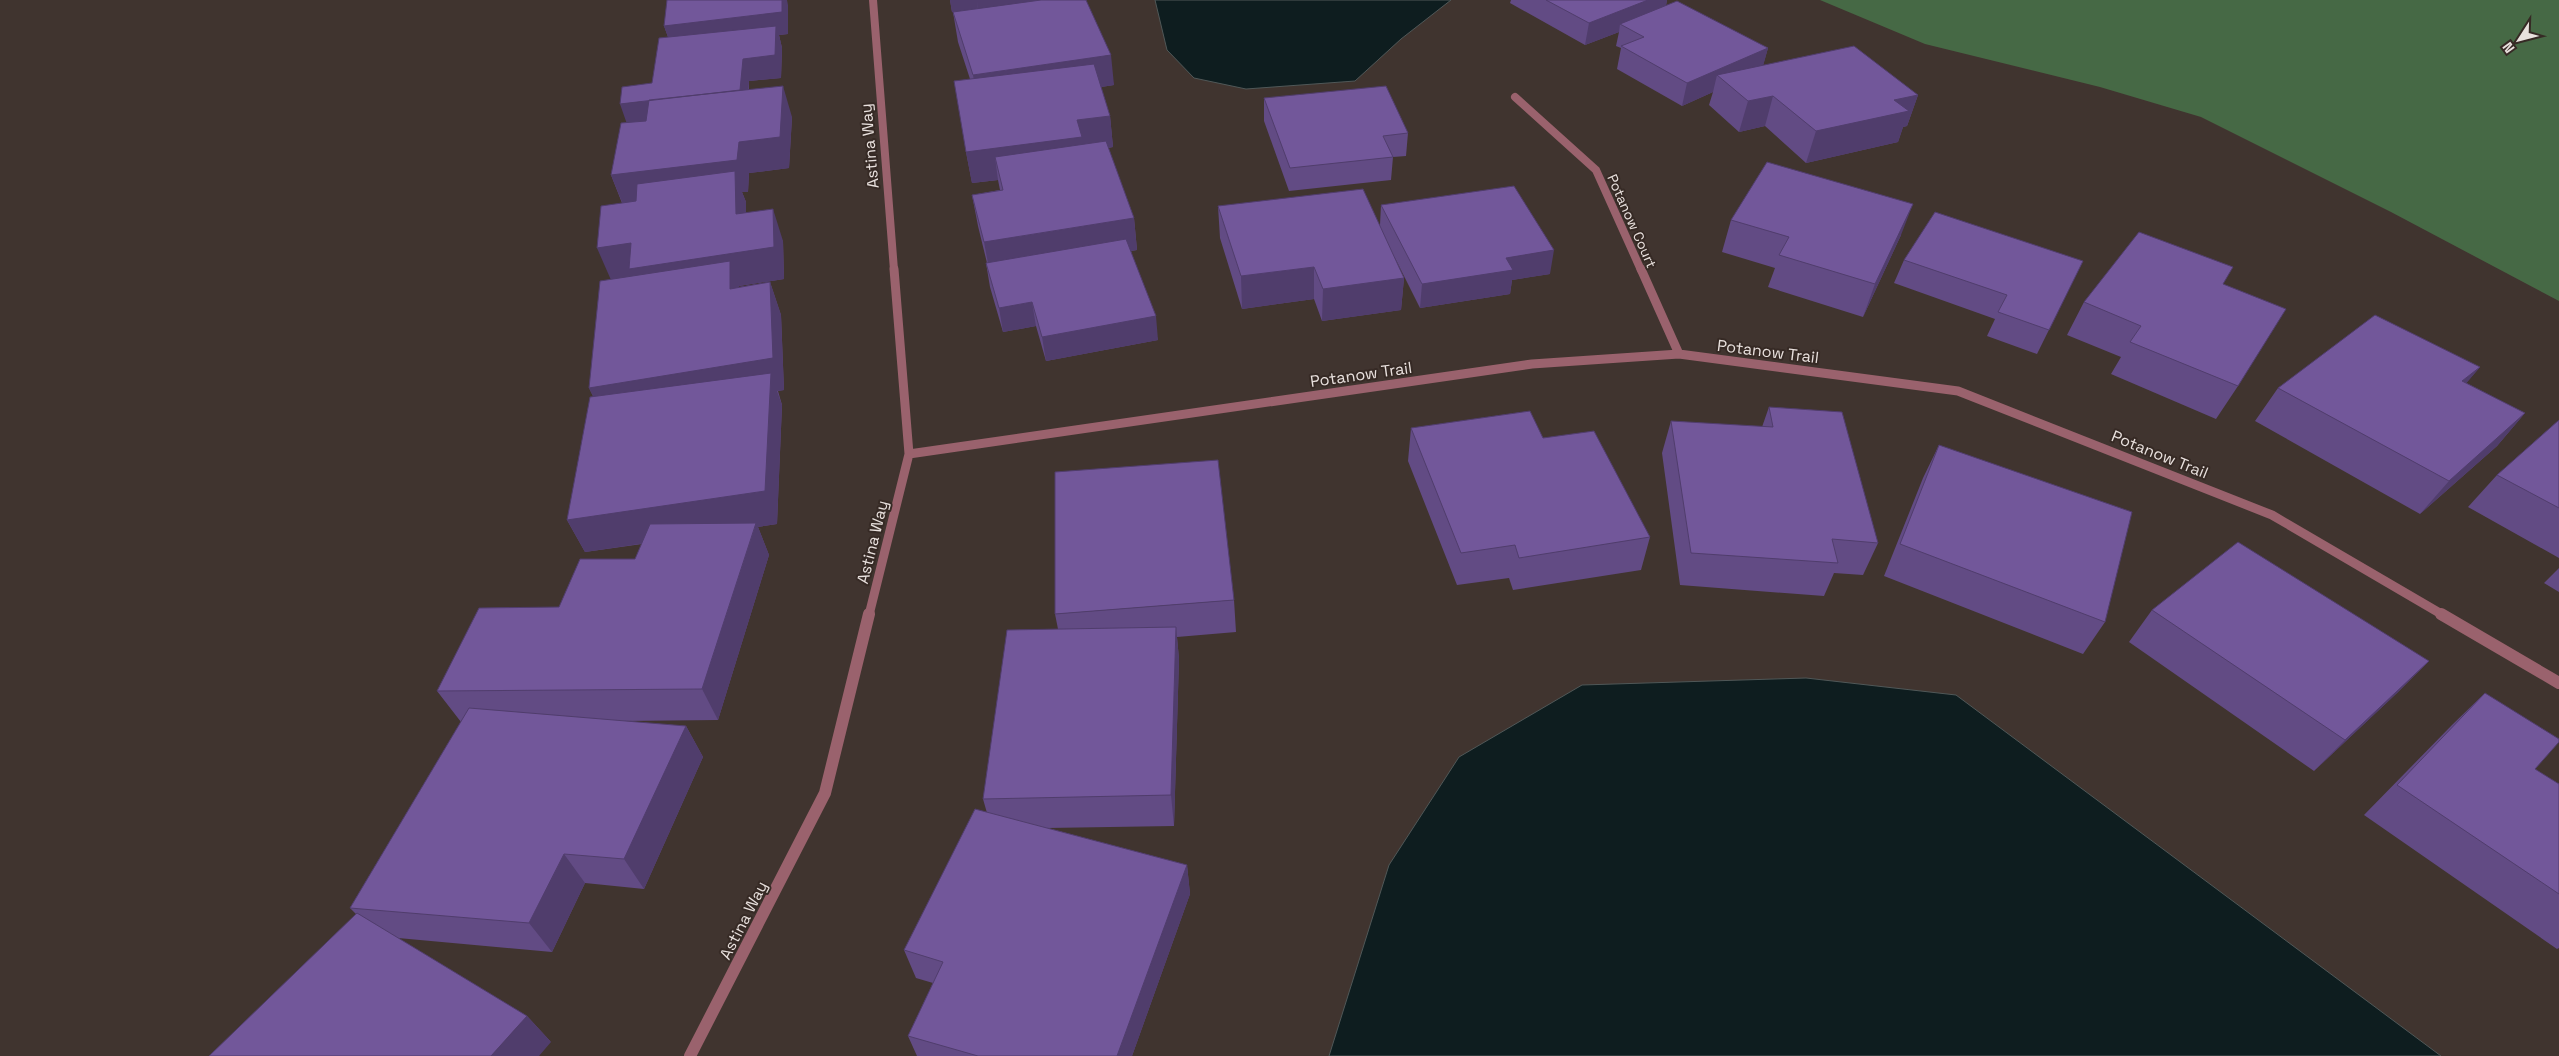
<svg xmlns="http://www.w3.org/2000/svg" width="2559" height="1056" viewBox="0 0 2559 1056" font-family="'Space Grotesk',sans-serif">
	<style>
		.green { fill: #466945 }
		.water { fill: #0e1d1f; stroke: #505858 }
		.lines { fill: none; stroke-linecap: round; stroke-linejoin: round }
		.street-far2 { stroke: #9a626d; stroke-width: 8 }
		.street-far1 { stroke: #9a626d; stroke-width: 9 }
		.street { stroke: #9a626d; stroke-width: 12 }
		.wall { fill: #624b84 }
		.shaded-wall { fill: #503d6c }
		.building { fill: #72579a; stroke: #503d6c }
		.labels { text-anchor: middle; stroke-width: 4; stroke-linejoin: round; paint-order: stroke }
		.far-street-label { font-size: 14px; fill: #e9e1de; stroke: #362a25 }
		.street-label { font-size: 16px; fill: #e9e1de; stroke: #362a25 }
	</style>
	<rect width="100%" height="100%" fill="#40342f"/>
	<!-- green -->
	<path class="green" d="M 1820,0 L 2559,0 L 2559,301 L 2391,212 L 2201,117 L 2100,87 L 1925,44 Z"/>
	<!-- water -->
	<path class="water" d="M 1155,0 L 1451,0 L 1401,39 L 1355,81 L 1246,89 L 1194,78 L 1167,50 Z
		M 1806,678 L 1956,695 L 2441,1056 L 1329,1056 L 1389,865 L 1459,757 L 1582,685 Z"/>
	<g class="lines">
		<!-- street-far2 -->
		<path class="street-far2" d="M 873,0 L 894,270
			M 1515,97 L 1596,170 L 1641,270"/>
		<!-- street-far1 -->
		<path class="street-far1" d="M 1641,269 L 1679,354
			M 909,454 L 1532,364 L 1679,354 L 1958,391 L 2272,515 L 2443,615
			M 869,615 L 909,454 L 894,269"/>
		<!-- street -->
		<path class="street" d="M 2441,614 L 2559,683
			M 690,1056 L 825,793 L 869,614"/>
	</g>
	<!-- wall -->
	<path class="wall" d="M 950,0 L 1086,0 L 1114,85 L 1101,87 L 1110,116 L 1113,147 L 1108,148 L 1134,218 L 1137,250 L 1131,251 L 1158,340 L 1046,361 L 1036,326 L 1003,332 L 990,287 L 986,263 L 987,263 L 978,226 L 972,195 L 1000,190 L 998,180 L 972,183 L 966,152 L 970,79 L 958,42 L 953,12 L 978,9 L 952,12 Z
		M 1511,0 L 1667,0 L 1666,6 L 1768,48 L 1763,65 L 1918,95 L 1907,126 L 1903,127 L 1898,142 L 1806,163 L 1765,126 L 1739,132 L 1709,105 L 1713,92 L 1682,106 L 1617,69 L 1621,48 L 1616,46 L 1619,32 L 1585,45 L 1510,3 Z
		M 788,5 L 788,34 L 779,35 L 782,48 L 781,78 L 749,81 L 749,90 L 792,117 L 789,168 L 749,173 L 748,192 L 742,192 L 746,202 L 746,213 L 783,241 L 784,279 L 739,286 L 739,287 L 770,282 L 781,315 L 784,390 L 778,391 L 782,405 L 777,524 L 758,527 L 769,555 L 718,720 L 622,721 L 686,726 L 703,757 L 644,889 L 585,883 L 552,952 L 398,938 L 527,1016 L 551,1042 L 356,914 L 350,908 L 461,722 L 437,691 L 559,607 L 635,559 L 642,544 L 585,552 L 567,520 L 593,396 L 589,388 L 611,279 L 622,203 L 611,175 L 627,123 L 652,83 L 668,37 L 664,26 Z
		M 1264,98 L 1408,133 L 1406,156 L 1393,157 L 1391,180 L 1289,191 L 1264,121 Z
		M 1381,205 L 1550,274 L 1512,280 L 1510,294 L 1420,308 L 1394,256 L 1404,278 L 1401,310 L 1322,321 L 1314,299 L 1242,309 L 1220,238 L 1218,206 L 1380,225 Z
		M 1731,220 L 1901,235 L 1863,317 L 1768,287 L 1775,268 L 1722,252 Z
		M 1904,260 L 2083,261 L 2037,354 L 1987,336 L 1995,319 L 1894,283 Z
		M 2223,284 L 2238,386 L 2216,419 L 2111,374 L 2121,357 L 2067,335 L 2084,302 Z
		M 2480,367 L 2466,383 L 2525,413 L 2497,446 L 2420,514 L 2255,421 L 2278,388 Z
		M 1769,407 L 1878,543 L 1863,575 L 1834,573 L 1824,596 L 1680,585 L 1662,453 L 1671,421 L 1762,427 Z
		M 2559,420 L 2559,558 L 2468,507 L 2497,475 Z
		M 1411,428 L 1543,438 L 1650,537 L 1641,570 L 1513,590 L 1509,578 L 1457,585 L 1408,461 Z
		M 1939,445 L 2105,622 L 2083,654 L 1884,576 L 1923,478 Z
		M 2559,568 L 2559,592 L 2544,583 Z
		M 1234,600 L 1236,632 L 1177,637 L 1179,659 L 1174,826 L 1047,828 L 1187,865 L 1190,894 L 1132,1056 L 917,1056 L 908,1036 L 933,983 L 916,978 L 904,950 L 987,813 L 983,799 L 1058,629 L 1055,614 Z
		M 2152,610 L 2429,661 L 2397,693 L 2314,771 L 2129,642 Z
		M 2485,693 L 2535,769 L 2559,784 L 2559,948 L 2557,949 L 2364,815 L 2452,725 Z"/>
	<!-- shaded-wall -->
	<path class="shaded-wall" d="M 782,0 L 787,0 L 788,5 L 788,34 L 779,35 L 782,48 L 781,78 L 749,81 L 747,113 L 628,127 L 620,104 L 740,91 L 672,48 L 664,26 Z
		M 950,0 L 977,0 L 978,9 L 952,12 Z
		M 977,0 L 1072,0 L 980,22 Z
		M 1648,0 L 1667,0 L 1664,13 L 1620,24 L 1619,32 L 1585,45 L 1589,23 Z
		M 1768,48 L 1762,70 L 1717,75 L 1713,92 L 1682,106 L 1687,83 Z
		M 1111,55 L 1114,85 L 978,106 L 973,75 Z
		M 783,86 L 792,117 L 789,168 L 749,173 L 748,192 L 742,192 L 746,202 L 746,246 L 624,207 L 611,175 L 739,142 Z
		M 1918,95 L 1907,126 L 1903,127 L 1898,142 L 1806,163 L 1816,131 L 1894,100 Z
		M 1773,96 L 1765,126 L 1739,132 L 1748,101 Z
		M 1110,116 L 1113,147 L 1083,151 L 995,157 L 998,180 L 972,183 L 966,152 L 1077,120 Z
		M 1913,204 L 1901,235 L 1863,317 L 1875,284 Z
		M 773,209 L 783,241 L 784,279 L 739,286 L 742,294 L 611,280 L 597,248 Z
		M 1134,218 L 1137,250 L 990,274 L 984,242 Z
		M 1554,250 L 1550,274 L 1512,280 L 1510,294 L 1420,308 L 1422,284 L 1506,258 Z
		M 1314,267 L 1314,299 L 1242,309 L 1241,276 Z
		M 1404,278 L 1401,310 L 1322,321 L 1323,289 Z
		M 770,282 L 781,315 L 784,390 L 777,391 L 782,405 L 777,524 L 758,527 L 769,555 L 718,720 L 702,689 L 755,527 L 585,552 L 567,520 L 605,421 L 589,388 Z
		M 1032,302 L 1036,326 L 1003,332 L 999,308 Z
		M 1156,316 L 1158,340 L 1046,361 L 1042,337 Z
		M 2480,367 L 2453,399 L 2462,381 Z
		M 2525,413 L 2497,446 L 2420,514 L 2449,481 Z
		M 1176,627 L 1179,659 L 1174,826 L 1171,795 Z
		M 2429,661 L 2397,693 L 2314,771 L 2345,740 Z
		M 686,726 L 703,757 L 644,889 L 624,859 Z
		M 564,854 L 585,883 L 552,952 L 529,923 Z
		M 1187,865 L 1190,894 L 1132,1056 L 1117,1056 Z
		M 527,1016 L 551,1042 L 539,1056 L 491,1056 Z"/>
	<!-- building -->
	<path class="building" d="M 667,0 L 782,0 L 782,12 L 664,26 Z
		M 1041,0 L 1086,0 L 1111,55 L 973,75 L 953,12 Z
		M 1546,0 L 1648,0 L 1589,23 Z
		M 1677,1 L 1768,48 L 1687,83 L 1621,46 L 1644,37 L 1620,24 Z
		M 776,26 L 775,55 L 743,59 L 740,90 L 620,104 L 622,87 L 652,83 L 659,38 Z
		M 1854,46 L 1918,95 L 1894,100 L 1909,111 L 1816,131 L 1773,96 L 1748,101 L 1717,75 Z
		M 1094,64 L 1110,116 L 1077,120 L 1082,137 L 966,152 L 954,81 Z
		M 783,86 L 780,137 L 739,142 L 737,160 L 611,175 L 621,123 L 646,121 L 649,100 Z
		M 1386,86 L 1408,133 L 1383,136 L 1393,157 L 1290,168 L 1264,98 Z
		M 1106,141 L 1134,218 L 984,242 L 972,195 L 1003,190 L 995,157 Z
		M 1767,162 L 1913,204 L 1875,284 L 1779,255 L 1789,237 L 1731,220 Z
		M 735,171 L 736,214 L 773,209 L 774,247 L 629,269 L 631,243 L 597,248 L 601,206 L 636,201 L 637,184 Z
		M 1514,186 L 1554,250 L 1506,258 L 1513,270 L 1422,284 L 1381,205 Z
		M 1363,189 L 1404,278 L 1323,289 L 1314,267 L 1241,276 L 1218,206 Z
		M 1935,212 L 2083,261 L 2049,330 L 1998,312 L 2007,295 L 1904,260 Z
		M 2139,232 L 2233,267 L 2223,284 L 2286,309 L 2238,386 L 2130,342 L 2141,326 L 2084,302 Z
		M 1126,239 L 1156,316 L 1042,337 L 1032,302 L 999,308 L 986,263 Z
		M 730,261 L 730,289 L 770,282 L 773,358 L 589,388 L 600,281 Z
		M 2375,315 L 2480,367 L 2462,381 L 2525,413 L 2449,481 L 2278,388 Z
		M 771,373 L 765,491 L 567,520 L 590,397 Z
		M 1769,407 L 1842,412 L 1878,543 L 1832,539 L 1838,563 L 1691,553 L 1671,421 L 1773,427 Z
		M 1530,411 L 1543,438 L 1594,431 L 1650,537 L 1519,558 L 1515,545 L 1461,553 L 1411,428 Z
		M 2559,420 L 2559,508 L 2497,475 Z
		M 1939,445 L 2132,512 L 2105,622 L 1900,544 Z
		M 1218,460 L 1234,600 L 1055,614 L 1055,472 Z
		M 756,523 L 702,689 L 437,691 L 479,608 L 559,607 L 580,559 L 635,559 L 650,524 Z
		M 2238,542 L 2429,661 L 2345,740 L 2152,610 Z
		M 1176,627 L 1171,795 L 983,799 L 1007,630 Z
		M 2485,693 L 2559,739 L 2559,742 L 2535,769 L 2559,784 L 2559,894 L 2397,785 Z
		M 469,708 L 686,726 L 624,859 L 564,854 L 529,923 L 350,908 Z
		M 975,809 L 1187,865 L 1117,1056 L 978,1056 L 908,1036 L 943,962 L 904,950 Z
		M 357,913 L 527,1016 L 491,1056 L 209,1056 Z"/>
	<g class="labels">
		<!-- far-street labels -->
		<g class="far-street-label">
			<text transform="translate(1632 221) rotate(66)" y="5">Potanow Court</text>
		</g>
		<!-- street labels -->
		<g class="street-label">
			<text transform="translate(869 146) rotate(-95)" y="6">Astina Way</text>
			<text transform="translate(1768 351) rotate(7)" y="6">Potanow Trail</text>
			<text transform="translate(1361 374) rotate(-8)" y="6">Potanow Trail</text>
			<text transform="translate(2160 454) rotate(22)" y="6">Potanow Trail</text>
			<text transform="translate(872 542) rotate(-76)" y="6">Astina Way</text>
			<text transform="translate(743 920) rotate(-63)" y="6">Astina Way</text>
		</g>
	</g>
	<!-- north arrow -->
	<g transform="translate(2519 40) rotate(234)" stroke="#362a25" stroke-width="4" paint-order="stroke">
	<path d="M0-4L9 19L0 12L-9 19Z" fill="#e9e1de"/>
	<text y="-8" font-size="14" font-weight="bold" text-anchor="middle" fill="#e9e1de">N</text>
	</g>
</svg>
